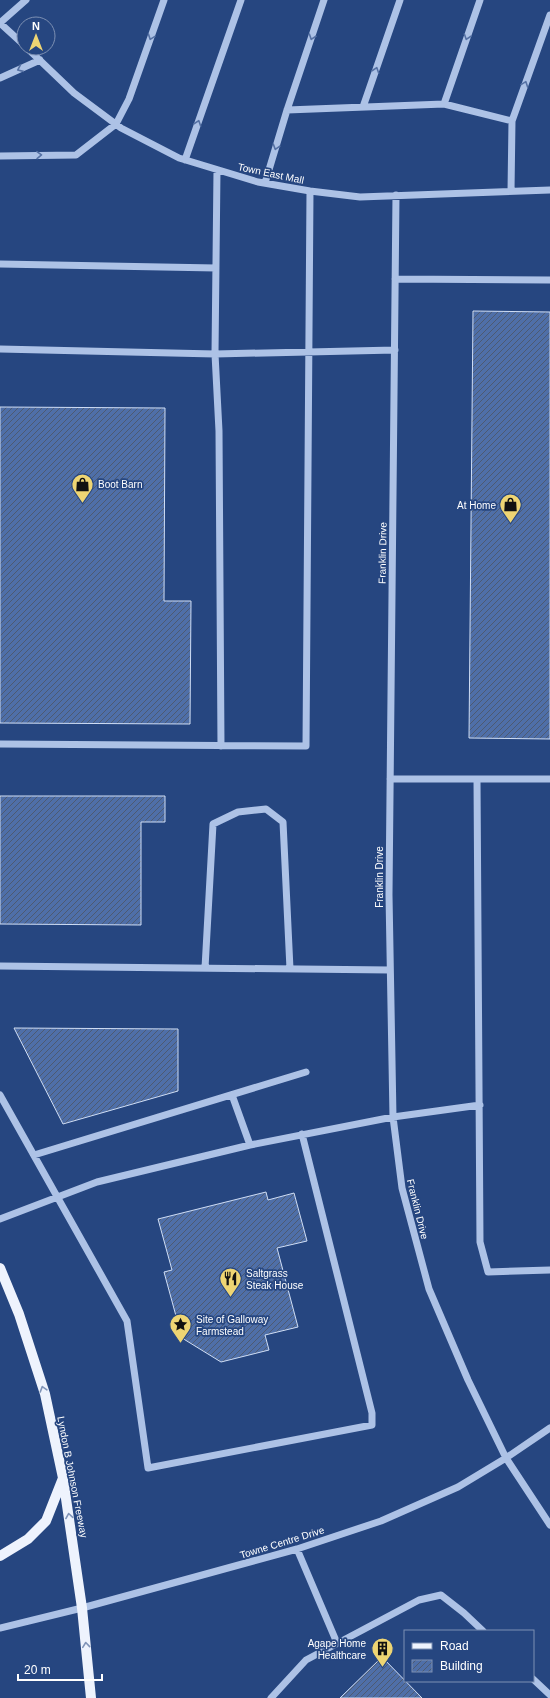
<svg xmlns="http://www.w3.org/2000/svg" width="550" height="1698" viewBox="0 0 550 1698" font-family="Arial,sans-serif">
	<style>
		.building { fill: url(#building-hatch); stroke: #d0def5 }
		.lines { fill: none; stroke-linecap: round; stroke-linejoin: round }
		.minor { stroke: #adc2e6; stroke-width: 7 }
		.major { stroke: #eef3fd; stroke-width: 10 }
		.oneway { stroke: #5571a4 }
		.oneway2 { stroke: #8094b8 }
		.labels { text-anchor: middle; stroke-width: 3.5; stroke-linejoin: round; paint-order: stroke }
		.street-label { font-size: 10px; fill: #fff; stroke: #264680 }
		.poi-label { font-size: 10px; fill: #fff; stroke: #264680; text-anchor: start }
	</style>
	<defs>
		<pattern id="building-hatch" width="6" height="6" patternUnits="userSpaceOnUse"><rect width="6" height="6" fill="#4f6fa8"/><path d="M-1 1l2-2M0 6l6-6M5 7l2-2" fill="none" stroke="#4d5a71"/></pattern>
	</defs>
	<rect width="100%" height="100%" fill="#264680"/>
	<!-- building -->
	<path class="building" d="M 473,311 L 550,312 L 550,739 L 469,738 Z
		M 0,407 L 165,408 L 164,601 L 191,601 L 190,724 L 0,723 Z
		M 0,796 L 165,796 L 165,822 L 141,822 L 141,925 L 0,924 Z
		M 14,1028 L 178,1029 L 178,1091 L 63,1124 Z
		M 266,1192 L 268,1200 L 294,1193 L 307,1241 L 277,1248 L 298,1327 L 265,1335 L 269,1350 L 221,1362 L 182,1338 L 164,1272 L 172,1270 L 158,1219 Z
		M 382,1657 L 422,1698 L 340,1698 Z"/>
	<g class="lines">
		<!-- minor -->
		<path class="minor" d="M 0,23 L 26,0
			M 0,23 L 24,45
			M 27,48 L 74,93 L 121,128 L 179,158 L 258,182 L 310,191 L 360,197 L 550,190
			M 0,78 L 40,60
			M 444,104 L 480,0
			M 363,107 L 400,0
			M 287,110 L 444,104 L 512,121 L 511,191
			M 512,121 L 550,15
			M 0,156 L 76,155 L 116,124 L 129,99 L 164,0
			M 185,160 L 241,0
			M 217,170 L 215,354 L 395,350
			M 265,183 L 287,110 L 324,0
			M 396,195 L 389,895 L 393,1117 L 402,1188 L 429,1289 L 468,1380 L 506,1458 L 550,1525
			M 0,264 L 216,268
			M 395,279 L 550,280
			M 0,349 L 215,354 L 219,431 L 221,746
			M 0,744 L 306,746 L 310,191
			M 390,779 L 550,779
			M 477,779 L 480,1242 L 488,1272 L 550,1270
			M 0,966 L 390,970
			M 205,968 L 213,824 L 238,812 L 266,809 L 283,822 L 290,969
			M 0,1095 L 127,1321 L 148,1468 L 372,1425 L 372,1413 L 302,1134
			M 232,1095 L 250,1145
			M 34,1155 L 306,1072
			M 0,1219 L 97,1182 L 250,1145 L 393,1117 L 480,1105
			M 297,1549 L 337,1643
			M 0,1628 L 82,1608 L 297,1549 L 381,1521 L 458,1487 L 506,1458 L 550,1428
			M 533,1679 L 550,1695
			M 271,1698 L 306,1660 L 419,1600 L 441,1595 L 464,1613 L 483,1631"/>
		<!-- major -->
		<path class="major" d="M 0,1268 L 19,1314 L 45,1394 L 63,1478 L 82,1608 L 91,1698
			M 0,1556 L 28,1539 L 46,1521 L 63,1478"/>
	</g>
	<!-- one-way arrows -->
	<defs><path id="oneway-chevron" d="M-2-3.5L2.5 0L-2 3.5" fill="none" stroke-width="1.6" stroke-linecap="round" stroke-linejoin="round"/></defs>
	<g class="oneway">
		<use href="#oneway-chevron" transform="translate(151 37) rotate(110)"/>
		<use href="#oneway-chevron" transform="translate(312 37) rotate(109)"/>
		<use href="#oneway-chevron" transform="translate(467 37) rotate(109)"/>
		<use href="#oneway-chevron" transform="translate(20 69) rotate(156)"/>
		<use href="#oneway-chevron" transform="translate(376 70) rotate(-71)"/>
		<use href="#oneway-chevron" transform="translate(525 84) rotate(-70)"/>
		<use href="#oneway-chevron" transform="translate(198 123) rotate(-71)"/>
		<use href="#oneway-chevron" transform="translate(276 147) rotate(107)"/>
		<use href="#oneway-chevron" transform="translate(39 155) rotate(-1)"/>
	</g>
	<g class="oneway2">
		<use href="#oneway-chevron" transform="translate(43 1389) rotate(-107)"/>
		<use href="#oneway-chevron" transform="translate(69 1516) rotate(-99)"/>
		<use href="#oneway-chevron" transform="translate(86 1645) rotate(-96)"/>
	</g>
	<!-- icons -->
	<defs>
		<symbol id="shop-pin" viewBox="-11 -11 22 30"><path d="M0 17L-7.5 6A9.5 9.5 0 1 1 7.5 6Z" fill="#eed573" stroke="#264680"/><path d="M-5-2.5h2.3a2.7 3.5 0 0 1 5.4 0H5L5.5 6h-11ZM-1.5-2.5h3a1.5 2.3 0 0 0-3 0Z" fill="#111"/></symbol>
		<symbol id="restaurant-pin" viewBox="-11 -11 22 30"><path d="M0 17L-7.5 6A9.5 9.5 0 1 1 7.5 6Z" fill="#eed573" stroke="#264680"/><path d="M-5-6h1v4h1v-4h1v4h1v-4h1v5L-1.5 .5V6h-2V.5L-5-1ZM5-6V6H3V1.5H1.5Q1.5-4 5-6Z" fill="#111"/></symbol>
		<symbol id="sight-pin" viewBox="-11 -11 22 30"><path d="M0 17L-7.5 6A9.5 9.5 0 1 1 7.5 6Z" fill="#eed573" stroke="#264680"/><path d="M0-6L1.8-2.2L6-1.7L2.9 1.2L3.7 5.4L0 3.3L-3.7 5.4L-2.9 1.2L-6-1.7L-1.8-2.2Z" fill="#111"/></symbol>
		<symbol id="building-pin" viewBox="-11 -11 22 30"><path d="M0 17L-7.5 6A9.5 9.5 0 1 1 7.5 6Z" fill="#eed573" stroke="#264680"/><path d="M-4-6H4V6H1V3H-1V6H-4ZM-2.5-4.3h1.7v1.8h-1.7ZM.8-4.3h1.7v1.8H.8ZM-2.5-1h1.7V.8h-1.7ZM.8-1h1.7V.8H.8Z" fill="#111"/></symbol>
	</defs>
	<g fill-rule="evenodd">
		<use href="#shop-pin" x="70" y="472" width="25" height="34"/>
		<use href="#shop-pin" x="498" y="492" width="25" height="34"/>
		<use href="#restaurant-pin" x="218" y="1266" width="25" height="34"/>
		<use href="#sight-pin" x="168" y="1312" width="25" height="34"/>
		<use href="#building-pin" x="370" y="1636" width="25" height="34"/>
	</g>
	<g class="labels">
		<!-- street labels -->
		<g class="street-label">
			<text transform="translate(271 173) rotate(12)" y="4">Town East Mall</text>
			<text transform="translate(382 553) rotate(-89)" y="4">Franklin Drive</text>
			<text transform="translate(379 877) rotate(-90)" y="4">Franklin Drive</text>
			<text transform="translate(418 1209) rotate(76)" y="4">Franklin Drive</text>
			<text transform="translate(73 1477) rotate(79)" y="4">Lyndon B Johnson Freeway</text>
			<text transform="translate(282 1542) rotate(-17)" y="4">Towne Centre Drive</text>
		</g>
		<!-- poi labels -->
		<g class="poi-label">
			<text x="98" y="488">Boot Barn</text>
			<text x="496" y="509" text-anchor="end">At Home</text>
			<text x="246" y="1277">Saltgrass<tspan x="246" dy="12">Steak House</tspan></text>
			<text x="196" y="1323">Site of Galloway<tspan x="196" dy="12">Farmstead</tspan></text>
			<text x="366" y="1647" text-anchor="end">Agape Home<tspan x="366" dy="12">Healthcare</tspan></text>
		</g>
	</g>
	<!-- legend -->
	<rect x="404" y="1630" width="130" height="52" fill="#264680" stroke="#7d90b3"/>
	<rect x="412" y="1643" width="20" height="6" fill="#eef3fd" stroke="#7d90b3"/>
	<text x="440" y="1650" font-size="12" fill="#ffffff">Road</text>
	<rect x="412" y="1660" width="20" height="12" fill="url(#building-hatch)" stroke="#7d90b3"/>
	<text x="440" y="1670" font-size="12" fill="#ffffff">Building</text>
	<!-- north arrow -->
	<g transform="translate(36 36)"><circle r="19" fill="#264680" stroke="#7d90b3"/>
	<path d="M0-3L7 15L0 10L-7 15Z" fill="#eed573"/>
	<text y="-6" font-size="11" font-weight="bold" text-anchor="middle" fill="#ffffff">N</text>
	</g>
	<!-- scale -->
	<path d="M18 1674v6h84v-6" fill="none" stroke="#ffffff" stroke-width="2"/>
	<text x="24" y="1674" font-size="12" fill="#ffffff" stroke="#264680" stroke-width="3" paint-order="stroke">20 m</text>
</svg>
